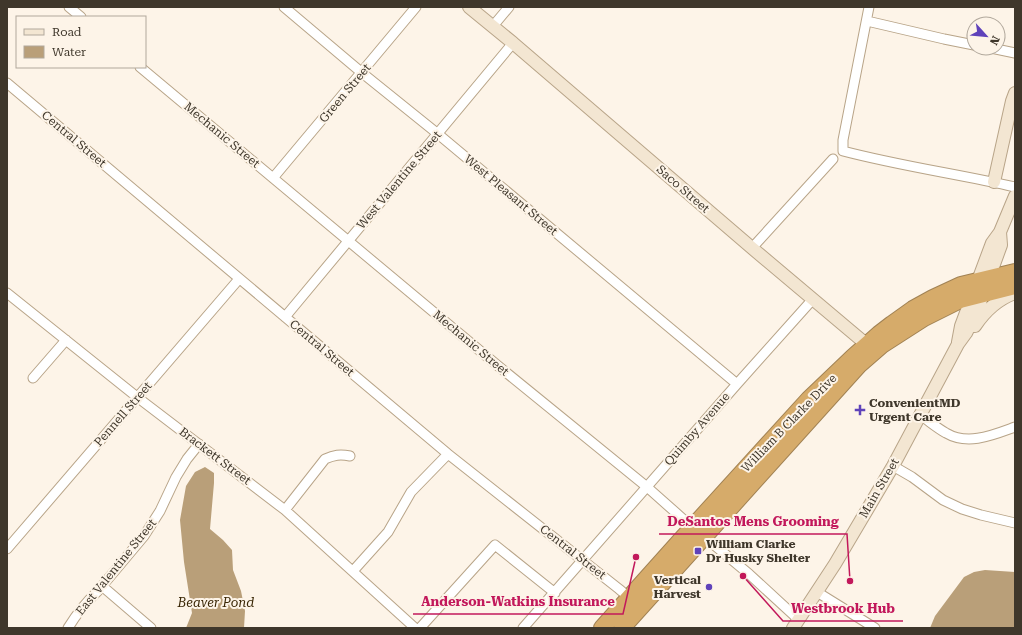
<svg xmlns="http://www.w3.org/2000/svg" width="1022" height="635" viewBox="0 0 1022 635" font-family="'Roboto Serif',serif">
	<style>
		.water { fill: #b99f79 }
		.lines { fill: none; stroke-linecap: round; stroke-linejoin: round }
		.street-casing { stroke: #b8a488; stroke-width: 11 }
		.secondary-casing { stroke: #b8a488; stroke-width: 14 }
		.highway-casing { stroke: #a18254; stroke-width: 18 }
		.street { stroke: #fff; stroke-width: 9 }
		.secondary { stroke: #f3e6d2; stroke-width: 12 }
		.highway { stroke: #d6ab6a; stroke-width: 16 }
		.poi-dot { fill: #5f42ba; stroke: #fdf4e8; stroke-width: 1.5 }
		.labels { text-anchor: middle; stroke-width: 4; stroke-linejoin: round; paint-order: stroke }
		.street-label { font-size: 12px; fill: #3f372b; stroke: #fdf4e8 }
		.poi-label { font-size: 12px; font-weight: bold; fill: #3f372b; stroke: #fdf4e8; text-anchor: start }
		.water-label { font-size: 13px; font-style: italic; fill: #3a2706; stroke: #fdf4e8 }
		.leader { fill: none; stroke: #c2185b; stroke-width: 1.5 }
		.callout-dot { fill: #c2185b; stroke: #fdf4e8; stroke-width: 1.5 }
		.callout-label { font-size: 13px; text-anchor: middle; font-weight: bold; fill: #c2185b; stroke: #fdf4e8; stroke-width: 4; stroke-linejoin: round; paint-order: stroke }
	</style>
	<rect width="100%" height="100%" fill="#fdf4e8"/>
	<!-- water -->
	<path class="water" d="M 205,467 L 214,473 L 214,483 L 210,529 L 223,540 L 232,550 L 233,570 L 241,591 L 245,611 L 244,628 L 186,628 L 192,613 L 184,562 L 180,520 L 186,486 L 195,472 Z
		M 985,570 L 1015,572 L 1015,628 L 930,628 L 935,616 L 964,577 L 974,572 Z"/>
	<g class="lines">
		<defs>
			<path id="street" d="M 69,7 L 81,17
				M 284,7 L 361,72 L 438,134 L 737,384
				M 869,7 L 843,140 L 843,151 C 900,166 958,174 1015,187
				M 867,21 L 944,39 L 974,45
				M 493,26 L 509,7
				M 991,48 L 1015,53
				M 140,67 L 497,365 L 647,487 L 683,519 L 749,574 L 799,620
				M 7,83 L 448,454 L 619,589 L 632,600
				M 273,178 L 416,7
				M 752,248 L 833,159
				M 7,293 L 137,397 L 285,510 L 415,628
				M 285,317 L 513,43
				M 33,378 L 66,340
				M 920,415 C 929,421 937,428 946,433 C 968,446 993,435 1015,427
				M 893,466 L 912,477 L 943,500 L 962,509 L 981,515 L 1015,523
				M 285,510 L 325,459 C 334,455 340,454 350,456
				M 7,549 L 239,279
				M 353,571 L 388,532 L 411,492 L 448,454
				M 102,586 L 151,628
				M 817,592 L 875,628
				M 68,628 C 76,615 86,602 97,592 L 144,536 L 160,511 L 176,477 L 187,459 L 199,444
				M 420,628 L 495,545 L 555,593
				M 523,628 L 737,384 L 813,299"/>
			<path id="secondary" d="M 469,7 L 513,43 L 752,248 L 872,349
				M 994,182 L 1012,101 L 1015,93
				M 975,326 C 985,311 998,299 1015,293
				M 958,342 L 961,326 L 992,243 L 1000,232 L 1015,196
				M 793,628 L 835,564 L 893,466 L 958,344 L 966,333 L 977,311 L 1001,245 L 1000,232"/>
			<path id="highway" d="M 602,628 L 679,542 L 809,399 L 853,357 L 879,334 L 892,324 L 913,309 L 933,298 L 961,285 L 1015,272
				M 622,628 L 859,365 L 882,345 L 924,318 L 960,300 L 1015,286"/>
		</defs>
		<!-- street casing -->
		<use href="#street" class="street-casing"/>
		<!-- secondary casing -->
		<use href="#secondary" class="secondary-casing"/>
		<!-- highway casing -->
		<use href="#highway" class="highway-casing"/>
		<!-- street -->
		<use href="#street" class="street"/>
		<!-- secondary -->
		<use href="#secondary" class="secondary"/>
		<!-- highway -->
		<use href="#highway" class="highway"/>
	</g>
	<!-- markers -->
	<g class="poi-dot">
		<path d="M858 404h4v4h4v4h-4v4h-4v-4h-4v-4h4z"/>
		<rect x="694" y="547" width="8" height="8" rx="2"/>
		<circle cx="709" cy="587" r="4"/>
	</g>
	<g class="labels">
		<!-- street labels -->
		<g class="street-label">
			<text transform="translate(345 93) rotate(-50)" y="4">Green Street</text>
			<text transform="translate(222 135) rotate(40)" y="4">Mechanic Street</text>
			<text transform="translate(74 139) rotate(40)" y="4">Central Street</text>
			<text transform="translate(399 180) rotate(-50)" y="4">West Valentine Street</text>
			<text transform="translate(683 189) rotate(41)" y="4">Saco Street</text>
			<text transform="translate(511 195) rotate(40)" y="4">West Pleasant Street</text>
			<text transform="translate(471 343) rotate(40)" y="4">Mechanic Street</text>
			<text transform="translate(322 348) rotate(40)" y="4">Central Street</text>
			<text transform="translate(123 414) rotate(-49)" y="4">Pennell Street</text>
			<text transform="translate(789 423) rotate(-46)" y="4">William B Clarke Drive</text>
			<text transform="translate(697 429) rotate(-49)" y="4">Quimby Avenue</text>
			<text transform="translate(215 456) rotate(37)" y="4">Brackett Street</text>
			<text transform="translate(879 488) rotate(-60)" y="4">Main Street</text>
			<text transform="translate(573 552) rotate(38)" y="4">Central Street</text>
			<text transform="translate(116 567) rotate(-51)" y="4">East Valentine Street</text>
		</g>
		<!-- poi labels -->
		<g class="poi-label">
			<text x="869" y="407">ConvenientMD<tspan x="869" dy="14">Urgent Care</tspan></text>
			<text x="706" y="548">William Clarke<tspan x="706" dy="14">Dr Husky Shelter</tspan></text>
			<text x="701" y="584" text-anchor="end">Vertical<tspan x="701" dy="14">Harvest</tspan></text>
		</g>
		<!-- water labels -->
		<g class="water-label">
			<text x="216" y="607">Beaver Pond</text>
		</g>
	</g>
	<!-- callouts -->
	<path class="leader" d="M850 581L847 534H659M636 557L623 614H413M743 576L783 621H903"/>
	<g class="callout-dot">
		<circle cx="850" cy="581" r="4"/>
		<circle cx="636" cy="557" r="4"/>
		<circle cx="743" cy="576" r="4"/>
	</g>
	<g class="callout-label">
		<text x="753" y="526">DeSantos Mens Grooming</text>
		<text x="518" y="606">Anderson-Watkins Insurance</text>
		<text x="843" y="613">Westbrook Hub</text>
	</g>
	<!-- border -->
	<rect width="1022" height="635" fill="none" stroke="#3f372b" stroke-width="16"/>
	<!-- legend -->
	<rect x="16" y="16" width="130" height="52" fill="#fdf4e8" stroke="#b1a89c"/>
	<rect x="24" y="29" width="20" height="6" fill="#f3e6d2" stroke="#b1a89c"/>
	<text x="52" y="36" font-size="12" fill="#3f372b">Road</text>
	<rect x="24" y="46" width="20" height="12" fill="#b99f79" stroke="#b1a89c"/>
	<text x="52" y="56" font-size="12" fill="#3f372b">Water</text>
	<!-- north arrow -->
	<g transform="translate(986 36) rotate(117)"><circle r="19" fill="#fdf4e8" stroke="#b1a89c"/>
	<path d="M0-3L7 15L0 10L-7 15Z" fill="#5f42ba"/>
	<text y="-6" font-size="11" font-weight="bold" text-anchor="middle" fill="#3f372b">N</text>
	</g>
</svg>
